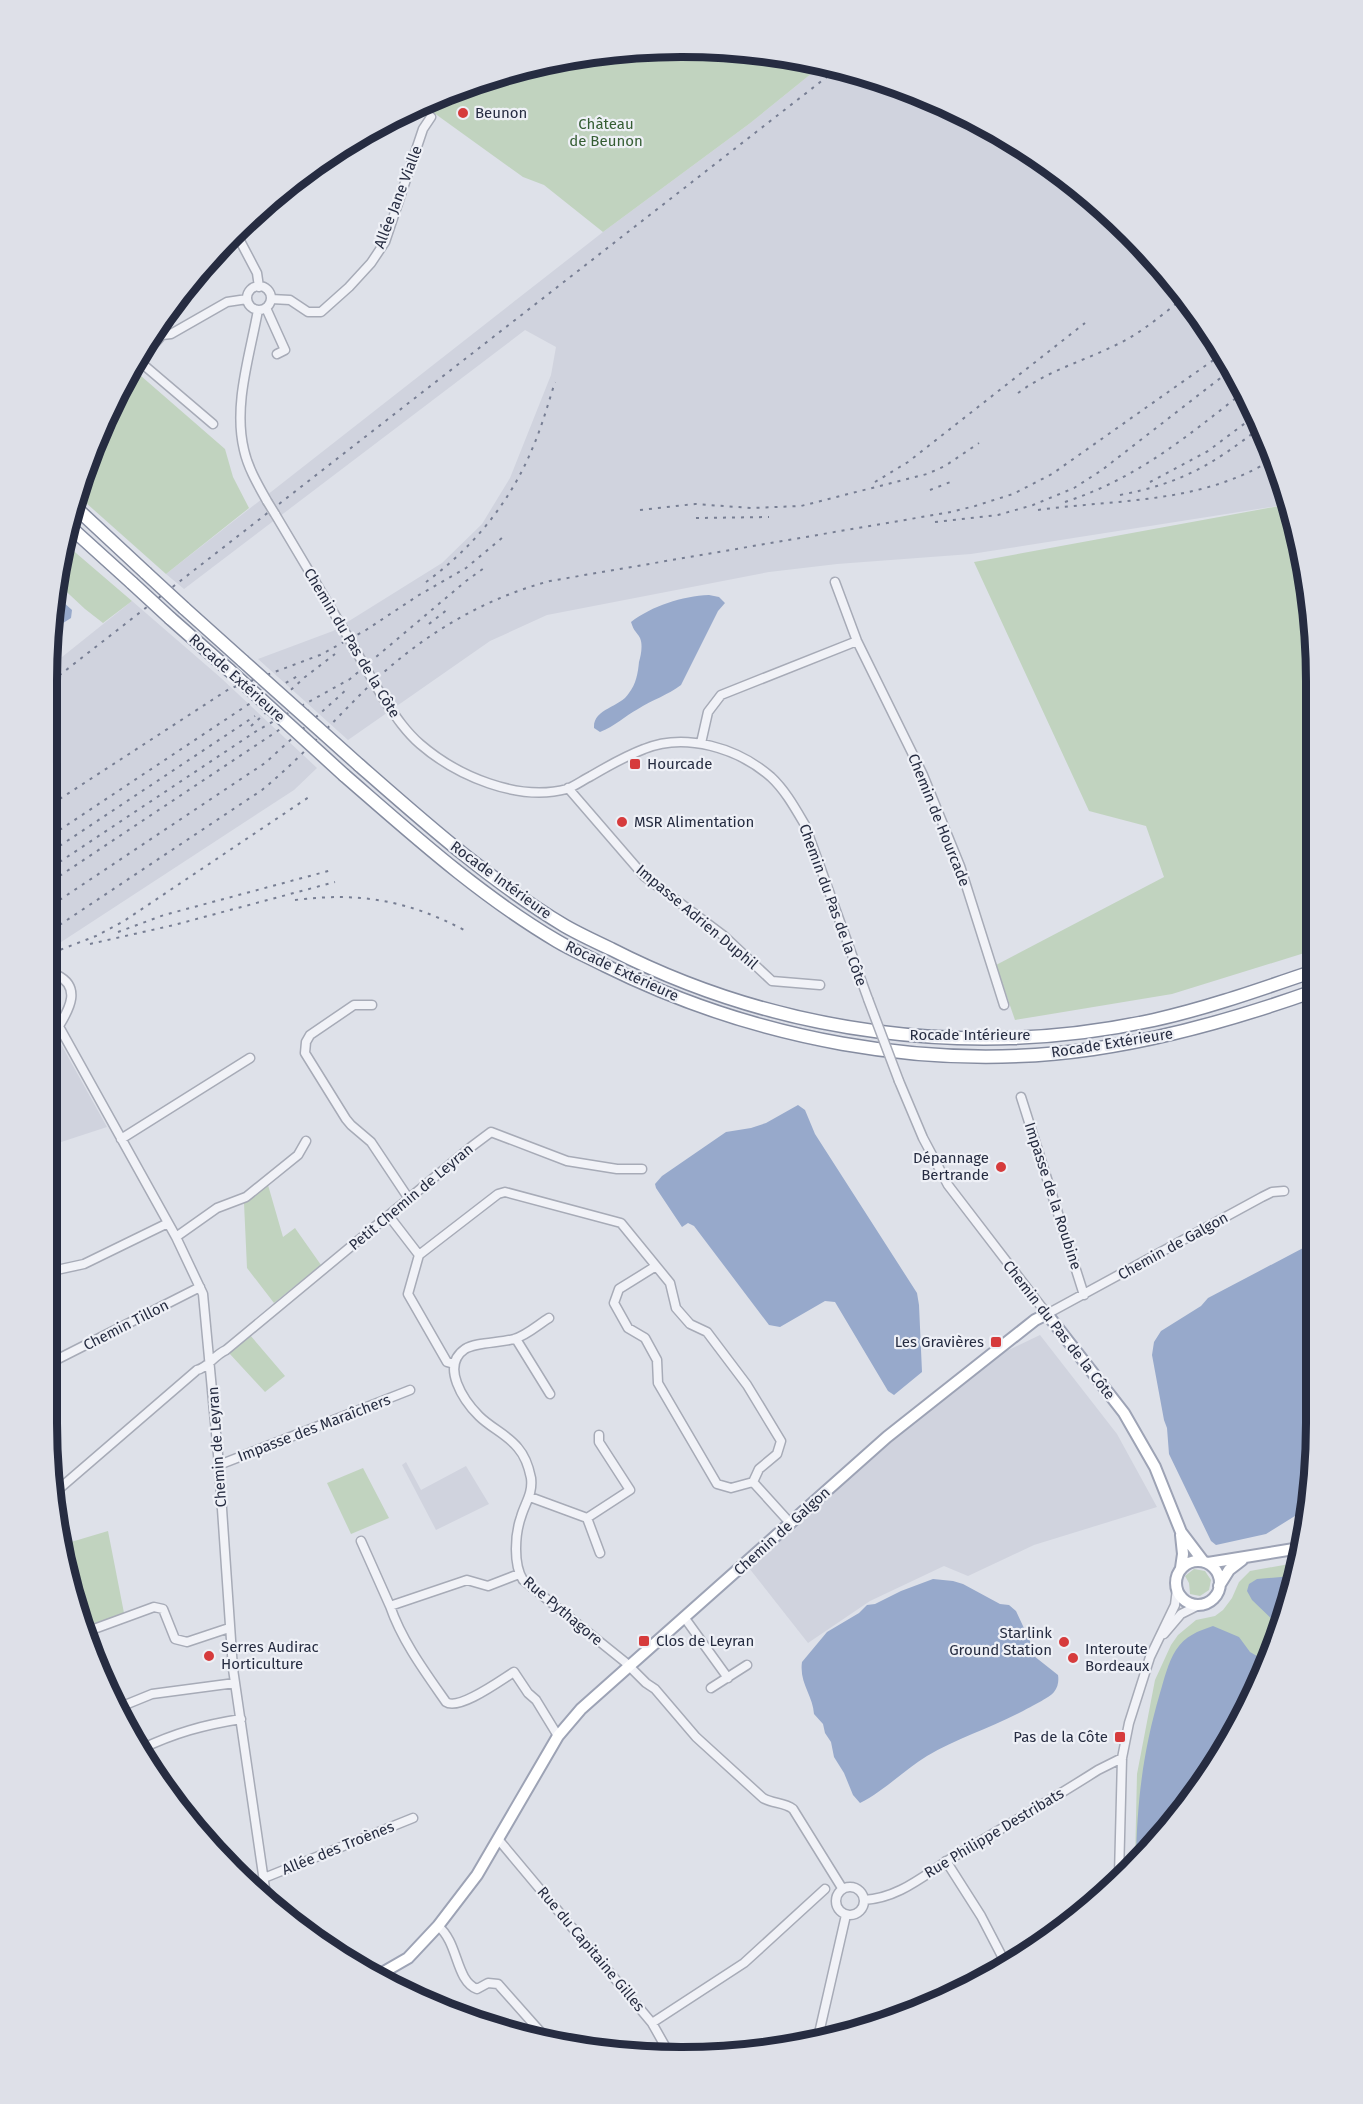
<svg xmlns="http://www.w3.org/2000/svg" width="1363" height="2104" viewBox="0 0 1363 2104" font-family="'Fira Sans',sans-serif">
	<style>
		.built { fill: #d0d3de }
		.green { fill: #c1d3bf }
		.water { fill: #97a9cb }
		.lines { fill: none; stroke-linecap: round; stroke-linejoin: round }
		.minor-casing { stroke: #a7abb7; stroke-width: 11 }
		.major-casing { stroke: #9da3b5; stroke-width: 14 }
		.highway-casing { stroke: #858ca0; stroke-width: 15 }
		.minor { stroke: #f1f2f7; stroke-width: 8 }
		.major { stroke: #fff; stroke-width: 10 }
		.highway { stroke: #fff; stroke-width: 12 }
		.rail { stroke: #777e93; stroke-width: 2; stroke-dasharray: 3 6; stroke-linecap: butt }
		.minor-bridge-casing { stroke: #a7abb7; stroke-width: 11; stroke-linecap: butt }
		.highway-bridge-casing { stroke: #858ca0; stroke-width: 15; stroke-linecap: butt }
		.minor-bridge { stroke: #f1f2f7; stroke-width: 8 }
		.highway-bridge { stroke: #fff; stroke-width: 12 }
		.poi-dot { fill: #d63b3c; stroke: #eef0f6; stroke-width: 2 }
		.labels { text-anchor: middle; stroke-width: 4.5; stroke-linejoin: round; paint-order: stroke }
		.poi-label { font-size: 15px; fill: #262c41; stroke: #eef0f6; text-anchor: start }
		.park-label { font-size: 15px; fill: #355d33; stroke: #eef0f6 }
		.street-label { font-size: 15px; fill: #262c41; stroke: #eef0f6 }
		.rim { fill: none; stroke: #262c41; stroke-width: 8 }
	</style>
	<rect width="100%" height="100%" fill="#dee1e9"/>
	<!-- built -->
	<path class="built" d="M 822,65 L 885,80 L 999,131 L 1100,204 L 1185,295 L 1251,400 L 1290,504 L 971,554 L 837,564 L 769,572 L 547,615 L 490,641 L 348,740 L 258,659 L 333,631 L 442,563 L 482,524 L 510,478 L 551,375 L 556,347 L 525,330 L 184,589 L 166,574 L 603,232 L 749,124 Z
		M 132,601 L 221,678 L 317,768 L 294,790 L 52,948 L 52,665 Z
		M 52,1028 L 107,1127 L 52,1145 Z
		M 1040,1335 L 1117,1434 L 1157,1507 L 1034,1545 L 968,1576 L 944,1566 L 870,1601 L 808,1643 L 749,1568 L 917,1419 L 996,1356 Z
		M 406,1462 L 421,1490 L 466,1466 L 489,1504 L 436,1530 L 402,1465 Z"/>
	<!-- green -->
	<path class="green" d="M 640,48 L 764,52 L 822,65 L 749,124 L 603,232 L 544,185 L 523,177 L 423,105 L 426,103 L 517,68 Z
		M 133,369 L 225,449 L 233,477 L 249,508 L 166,574 L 76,494 C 87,450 108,406 133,369 Z
		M 1290,504 L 1295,517 L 1315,640 L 1314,950 L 1172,994 L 1015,1020 L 996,965 L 1164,877 L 1146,826 L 1089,811 L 974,562 Z
		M 65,544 L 69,547 L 132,601 L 103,623 L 85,609 L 56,582 Z
		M 268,1185 L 283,1237 L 295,1228 L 321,1265 L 274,1303 L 247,1268 L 244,1203 Z
		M 250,1335 L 285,1376 L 265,1392 L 229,1353 Z
		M 363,1468 L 389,1518 L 351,1534 L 327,1483 Z
		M 108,1531 L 124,1613 L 81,1628 L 61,1545 Z
		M 1295,1563 L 1268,1666 L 1231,1740 L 1159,1841 L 1135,1862 L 1137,1774 L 1155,1680 L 1171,1645 L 1178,1635 L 1196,1620 L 1215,1616 L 1223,1610 L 1232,1598 L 1239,1582 L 1250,1571 Z
		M 1194,1569 L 1205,1571 L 1211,1580 L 1209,1590 L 1200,1596 L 1190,1594 L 1189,1583 L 1185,1576 Z"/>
	<!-- water -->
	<path class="water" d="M 53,593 L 72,610 L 71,618 L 52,630 Z
		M 709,595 L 719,597 L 725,603 L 718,611 L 681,685 C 668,695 652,700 638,709 C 625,716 614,727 600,732 L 594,728 C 593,708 620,708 629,693 C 636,684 638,673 639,662 C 641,655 643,645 640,638 C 637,632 634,632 631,622 C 652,606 682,596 709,595 Z
		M 798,1105 L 805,1110 L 815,1134 L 917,1293 L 919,1305 L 922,1372 L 894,1395 L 888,1391 L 835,1302 L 825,1301 L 780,1327 L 769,1325 L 694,1226 L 688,1223 L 682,1227 L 656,1188 L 655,1184 L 662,1176 L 726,1132 L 751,1128 L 766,1123 Z
		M 1305,1247 L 1312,1248 L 1311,1506 L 1266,1534 L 1216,1545 L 1211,1541 L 1169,1454 L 1167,1428 L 1164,1420 L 1152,1355 L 1154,1342 L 1161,1331 L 1201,1306 L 1208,1298 Z
		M 1292,1576 L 1279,1626 L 1252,1600 L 1247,1591 L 1249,1584 L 1257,1579 Z
		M 933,1579 L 953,1581 L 963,1584 L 1000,1604 L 1009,1605 L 1016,1611 L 1030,1641 L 1034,1656 L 1058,1675 C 1059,1681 1058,1687 1054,1692 C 1049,1698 1030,1707 1023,1711 C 991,1728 958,1738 927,1756 C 904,1770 884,1791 860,1803 L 853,1795 L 844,1773 L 834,1757 L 831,1742 L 825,1733 L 823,1724 L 814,1714 C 813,1696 799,1683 802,1662 L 827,1632 L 859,1613 L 867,1605 L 875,1604 L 901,1591 Z
		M 1213,1626 L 1239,1637 L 1250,1652 L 1269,1663 L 1268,1666 L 1231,1740 L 1159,1841 L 1136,1861 C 1137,1801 1143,1751 1160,1693 C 1164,1680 1168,1662 1176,1650 C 1185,1636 1198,1631 1213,1626 Z"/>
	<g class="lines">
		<defs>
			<path id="minor" d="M 236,233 L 257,273 L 259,287
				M247 298a12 12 0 1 1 24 0a12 12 0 1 1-24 0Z
				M 271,299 L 290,300 L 308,312 L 321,312 L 349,287 L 371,263 L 385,242 L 423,129 L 431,117
				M 266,308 L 285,350 L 277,354
				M 258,310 C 250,355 233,405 244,450 C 248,468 258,485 267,501
				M 159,332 L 162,335 L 171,334 L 227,302 L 247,299
				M 162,335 L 139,361 L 213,424
				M 275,514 L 341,625
				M 835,582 L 857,641 L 923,775 L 960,866 L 1004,1005
				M 383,698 C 394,714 405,731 420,744 C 457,776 518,802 567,789 C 575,786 583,780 591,776 C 608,766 626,756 644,749 C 685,732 738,748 771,777 C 785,790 795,808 805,825 L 868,999
				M 701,743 L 708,712 L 721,695 L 857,641
				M 568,788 L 644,876 L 724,936 L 772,981 L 820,985
				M 52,977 L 57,975 C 81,987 70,1008 59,1026
				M 372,1005 L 354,1005 L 310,1035 L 306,1042 L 305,1053 L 346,1119 L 351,1125 L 371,1142 L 409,1199
				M 52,1014 L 176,1237 L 203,1294 L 219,1465 L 233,1669 L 267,1902
				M 899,1081 L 923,1138 L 948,1185 L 1047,1314 L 1262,1197 L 1272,1192 L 1284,1191
				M 1021,1097 L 1084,1295
				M 121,1139 L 250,1058
				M 389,1216 L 419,1255 L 408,1294 L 447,1362 L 454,1364
				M 176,1237 L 217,1208 L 246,1197 L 298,1155 L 306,1141
				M 419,1255 L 498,1194 L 505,1192 L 621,1223 L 670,1283 L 676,1308 L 690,1324 L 707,1332 L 747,1385 L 781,1441 L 777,1454 L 759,1469 L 753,1482
				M 656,1266 L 619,1289 L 614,1303 L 628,1328 L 645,1338 L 657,1360 L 658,1383 L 717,1484 L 731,1488 L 753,1482 L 791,1524
				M 52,1271 L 84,1264 L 168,1223
				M 549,1318 C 539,1324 526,1336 514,1339 C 500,1343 476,1342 465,1349 C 440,1366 464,1401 479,1416 C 491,1428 508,1435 518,1448 C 525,1456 529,1468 531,1478 C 533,1494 525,1503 521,1517 C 515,1534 513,1564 523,1580 L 625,1662 L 646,1683 L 655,1689 L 696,1737 L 763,1798 C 773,1804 784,1802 793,1809 L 842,1888
				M 516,1339 L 550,1394
				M 52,1362 L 200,1287
				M 219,1465 L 410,1390
				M 52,1495 L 197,1370 C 209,1367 213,1356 226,1350 L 471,1147 L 491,1132 L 567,1161 L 617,1169 L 642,1169
				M 530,1497 L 587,1518 L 630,1490 L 599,1442 L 599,1435
				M 587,1518 L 600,1553
				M 361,1541 L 390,1606 L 467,1580 L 488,1586 L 519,1574
				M 390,1606 C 402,1641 425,1672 446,1702 C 459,1711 501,1680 514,1672 L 528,1693 L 536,1700 L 558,1736
				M 684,1617 L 728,1678
				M 83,1633 L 154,1607 L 163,1609 L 175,1639 L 187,1642 L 229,1628
				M 1164,1634 L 1181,1614 L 1199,1605
				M 711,1688 L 747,1665
				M 120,1707 L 152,1694 L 235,1683
				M 141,1749 C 175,1733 203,1725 241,1719
				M 498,1839 L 652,2023 L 665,2046 L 646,2056
				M 946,1861 L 981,1916 L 1007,1966
				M 1119,1876 L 1122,1758 L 1129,1723 L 1150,1657 L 1175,1605 L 1177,1589
				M 264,1878 L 413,1818
				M836 1901a14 14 0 1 1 28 0a14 14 0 1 1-28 0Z
				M 864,1900 C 900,1898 925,1874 955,1856 C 1003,1828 1051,1800 1098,1770 L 1122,1758
				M 438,1926 C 459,1943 455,1980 477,1989 L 488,1983 L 498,1984 L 545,2037
				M 652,2023 L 744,1963 L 825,1889
				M 817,2042 L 846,1915"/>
			<path id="major" d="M 1181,1535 L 1183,1554 L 1181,1568
				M1176 1583a22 22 0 1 1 44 0a22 22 0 1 1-44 0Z
				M 1208,1563 L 1300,1548
				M 1219,1586 L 1229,1570 L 1242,1560
				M 375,1977 L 408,1958 L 438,1926 L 477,1875 L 558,1736 L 581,1709 L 887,1437 L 1035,1320 L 1047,1314 L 1124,1413 L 1155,1467 L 1181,1532 L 1203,1561"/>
			<path id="highway" d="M 74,506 L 146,573
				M 69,526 L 132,583
				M 184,608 L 243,661
				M 170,618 L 229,670
				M 359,765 C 424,822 490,881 565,926 C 579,934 596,942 611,949 C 777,1034 972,1060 1154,1020 C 1208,1008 1261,989 1314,971
				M 344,775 C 412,834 479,895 557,941 C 572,950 589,957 604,965 C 753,1039 928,1073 1093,1049 C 1169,1038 1241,1017 1314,991"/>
		</defs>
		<!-- minor casing -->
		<use href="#minor" class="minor-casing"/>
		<!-- major casing -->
		<use href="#major" class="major-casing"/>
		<!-- highway casing -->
		<use href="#highway" class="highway-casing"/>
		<!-- minor -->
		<use href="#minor" class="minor"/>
		<!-- major -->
		<use href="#major" class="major"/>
		<!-- highway -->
		<use href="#highway" class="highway"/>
		<!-- rail -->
		<path class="rail" d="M 1018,393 C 1049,370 1084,361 1118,344 C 1143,332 1164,313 1186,296
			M 875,482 L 908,462 L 1085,323
			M 1150,482 L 1208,451 L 1256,415
			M 930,490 L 953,481
			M 1120,495 C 1182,483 1212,465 1261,427
			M 1065,502 C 1138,478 1186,437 1245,391
			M 640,510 L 695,504 L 751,508 L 801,506 L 927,474 L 945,466 L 979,443
			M 1038,510 C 1119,499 1201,504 1273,459
			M 696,518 L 769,517
			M 935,522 L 998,515 L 1033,505 L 1074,488 L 1102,470 L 1232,369
			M 426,582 C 473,548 511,501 533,447 C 542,426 548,404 555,382
			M 429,624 L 448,609
			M 52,681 L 837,69
			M 251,726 L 305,677 L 335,654
			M 52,804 L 229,689 L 320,655 L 366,630 L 419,595 L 466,568 L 502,538
			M 52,835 L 246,706 L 301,674
			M 52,851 L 255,716
			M 52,867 L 258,730 L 350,679 L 466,581 L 487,566
			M 52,881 L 309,710
			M 295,900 C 359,892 407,900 464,930
			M 52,905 L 265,763 L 346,690
			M 52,930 L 262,790 C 301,758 334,720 370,685 C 421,636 482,599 550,581 L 951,512 L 975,506 L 1013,494 L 1052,474 L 1222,354
			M 118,932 L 164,915 L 332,870
			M 90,944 L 174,925 L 335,882
			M 52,953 L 96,936 L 124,921 L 312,795"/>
		<defs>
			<path id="minor-bridge" d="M 267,501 L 275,514
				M 341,625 L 383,698
				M 868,999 L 899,1081"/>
			<path id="highway-bridge" d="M 146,573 L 184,608
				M 132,583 L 170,618
				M 243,661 L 359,765
				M 229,670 L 344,775"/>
		</defs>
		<!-- minor-bridge casing -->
		<use href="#minor-bridge" class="minor-bridge-casing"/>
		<!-- highway-bridge casing -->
		<use href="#highway-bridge" class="highway-bridge-casing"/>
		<!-- minor-bridge -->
		<use href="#minor-bridge" class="minor-bridge"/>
		<!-- highway-bridge -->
		<use href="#highway-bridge" class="highway-bridge"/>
	</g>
	<!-- markers -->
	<g class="poi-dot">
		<circle cx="463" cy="113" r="6"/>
		<rect x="629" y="758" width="12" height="12" rx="3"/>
		<circle cx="622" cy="822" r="6"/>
		<circle cx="1001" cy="1167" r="6"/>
		<rect x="990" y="1336" width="12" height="12" rx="3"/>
		<rect x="638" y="1635" width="12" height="12" rx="3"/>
		<circle cx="1064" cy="1642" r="6"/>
		<circle cx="209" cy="1656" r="6"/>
		<circle cx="1073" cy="1658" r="6"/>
		<rect x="1114" y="1731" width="12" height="12" rx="3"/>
	</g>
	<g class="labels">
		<!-- poi labels -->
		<g class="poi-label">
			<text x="475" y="118">Beunon</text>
			<text x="647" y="769">Hourcade</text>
			<text x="634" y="827">MSR Alimentation</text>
			<text x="989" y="1163" text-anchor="end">Dépannage<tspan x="989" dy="17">Bertrande</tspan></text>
			<text x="984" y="1347" text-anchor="end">Les Gravières</text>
			<text x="1052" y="1638" text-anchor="end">Starlink<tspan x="1052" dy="17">Ground Station</tspan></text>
			<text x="656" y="1646">Clos de Leyran</text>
			<text x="221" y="1652">Serres Audirac<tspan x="221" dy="17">Horticulture</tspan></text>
			<text x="1085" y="1654">Interoute<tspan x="1085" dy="17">Bordeaux</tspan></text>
			<text x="1108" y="1742" text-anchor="end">Pas de la Côte</text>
		</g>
		<!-- park labels -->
		<g class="park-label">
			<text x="606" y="129">Château<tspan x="606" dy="17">de Beunon</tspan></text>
		</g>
		<!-- street labels -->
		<g class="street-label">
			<text transform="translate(398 197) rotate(-69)" y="5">Allée Jane Vialle</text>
			<text transform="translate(352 643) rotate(59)" y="5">Chemin du Pas de la Côte</text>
			<text transform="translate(237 678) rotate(42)" y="5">Rocade Extérieure</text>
			<text transform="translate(939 820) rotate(68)" y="5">Chemin de Hourcade</text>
			<text transform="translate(501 880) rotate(36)" y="5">Rocade Intérieure</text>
			<text transform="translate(833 905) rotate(70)" y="5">Chemin du Pas de la Côte</text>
			<text transform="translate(697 917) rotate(40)" y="5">Impasse Adrien Duphil</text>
			<text transform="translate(622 971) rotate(25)" y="5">Rocade Extérieure</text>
			<text x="970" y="1040">Rocade Intérieure</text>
			<text transform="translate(1112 1043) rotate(-9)" y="5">Rocade Extérieure</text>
			<text transform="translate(1053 1196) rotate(72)" y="5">Impasse de la Roubine</text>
			<text transform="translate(411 1197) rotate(-40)" y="5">Petit Chemin de Leyran</text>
			<text transform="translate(1173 1246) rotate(-29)" y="5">Chemin de Galgon</text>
			<text transform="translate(126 1325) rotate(-27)" y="5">Chemin Tillon</text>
			<text transform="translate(1059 1330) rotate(52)" y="5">Chemin du Pas de la Côte</text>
			<text transform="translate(314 1428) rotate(-21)" y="5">Impasse des Maraîchers</text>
			<text transform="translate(217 1447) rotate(-94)" y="5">Chemin de Leyran</text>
			<text transform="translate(782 1531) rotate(-42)" y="5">Chemin de Galgon</text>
			<text transform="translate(563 1611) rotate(40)" y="5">Rue Pythagore</text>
			<text transform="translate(994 1833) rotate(-31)" y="5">Rue Philippe Destribats</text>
			<text transform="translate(338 1848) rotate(-22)" y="5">Allée des Troènes</text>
			<text transform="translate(591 1949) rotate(50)" y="5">Rue du Capitaine Gilles</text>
		</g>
	</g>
	<!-- crop -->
	<path d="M0 0H1363V2104H0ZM681 57H682A624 624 0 0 1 1306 681V1423A624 624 0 0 1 682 2047H681A624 624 0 0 1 57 1423V681A624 624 0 0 1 681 57Z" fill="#dee0e8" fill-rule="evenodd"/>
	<path class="rim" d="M681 57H682A624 624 0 0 1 1306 681V1423A624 624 0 0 1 682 2047H681A624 624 0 0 1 57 1423V681A624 624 0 0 1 681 57Z"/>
</svg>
